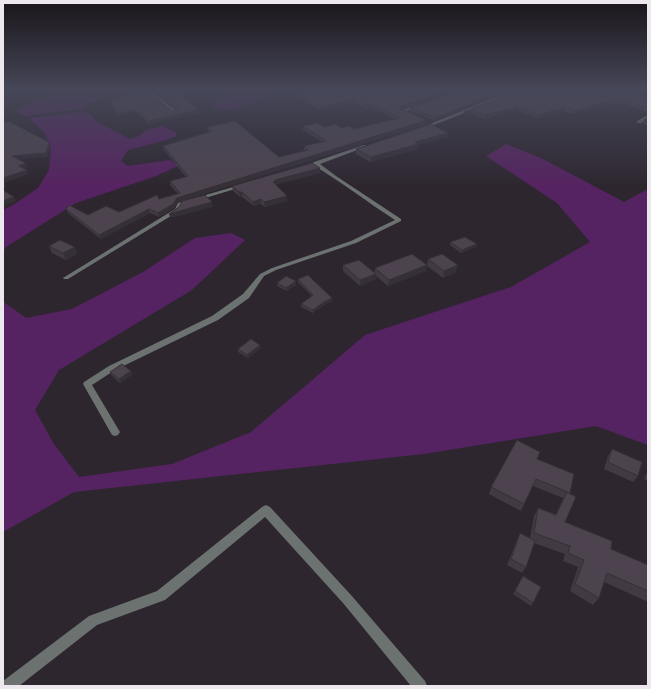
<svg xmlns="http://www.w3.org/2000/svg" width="651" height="689" viewBox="0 0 651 689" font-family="'Varela Round',sans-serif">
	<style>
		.water { fill: #562362 }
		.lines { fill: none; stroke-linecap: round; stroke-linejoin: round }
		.street { fill: #6b726f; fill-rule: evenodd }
		.wall { fill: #413a43 }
		.shaded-wall { fill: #352f37 }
		.building { fill: #4c434e; stroke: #352f37 }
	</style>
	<rect width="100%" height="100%" fill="#2d262f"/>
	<!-- water -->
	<path class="water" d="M 40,90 L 127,90 L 90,102 L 81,109 L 25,116 L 15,112 L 34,101 L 52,95 Z
		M 241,90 L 281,90 L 267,98 L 229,110 L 211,107 L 228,95 Z
		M 86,111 L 99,123 L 130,139 L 139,136 L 148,129 L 163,126 L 176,133 L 176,136 L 163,141 L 128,150 L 121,161 L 128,166 L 170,160 L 178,166 L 156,176 L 76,203 L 6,247 L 3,252 L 3,210 L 13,205 L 38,188 L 49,170 L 51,150 L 44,132 L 29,118 Z
		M 506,144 L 543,159 L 624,202 L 648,189 L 648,445 L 596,426 L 424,454 L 74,492 L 3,532 L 3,298 L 5,303 L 26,318 L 72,309 L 143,272 L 195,238 L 231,233 L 245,240 L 192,290 L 59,370 L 35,410 L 54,444 L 79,477 L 172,464 L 251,432 L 365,335 L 511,287 L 590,242 L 557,203 L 486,156 Z"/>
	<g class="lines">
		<!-- street -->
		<path class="street" d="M 142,90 L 151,90 L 147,91 L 159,97 L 177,112 L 174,113 L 157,99 L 142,92 Z
			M 516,90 L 523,90 L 424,129 L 420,128 L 496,97 Z
			M 420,104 L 423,105 L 406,111 L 411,113 L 411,115 L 400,111 Z
			M 648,115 L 648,118 L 641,123 L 637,123 L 637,121 Z
			M 364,145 L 368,146 L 320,164 L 336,176 L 401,219 L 401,221 L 356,243 L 276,270 L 264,276 L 249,298 L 218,320 L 115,370 L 92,385 L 120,432 L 118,435 L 115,436 L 112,435 L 83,384 L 84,382 L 109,366 L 212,316 L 243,294 L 260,274 L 272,268 L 351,241 L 395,220 C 367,202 339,180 311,164 L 314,162 Z
			M 240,185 L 245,186 L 182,205 L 179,211 L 68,279 L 64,279 L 63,278 L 175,209 L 178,203 Z
			M 266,505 L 270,507 L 351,595 L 425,681 L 427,686 L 411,686 L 343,603 L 265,517 L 165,600 L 97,625 L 19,686 L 3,686 L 3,681 L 89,616 L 157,591 L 262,507 Z"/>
	</g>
	<!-- wall -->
	<path class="wall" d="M 152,90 L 177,90 L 198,110 L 199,113 L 149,124 L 136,112 L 118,115 L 110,102 L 110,100 L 173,112 L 176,110 Z
		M 181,90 L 197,90 L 189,93 Z
		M 320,90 L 455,90 L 454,91 L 401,110 L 427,124 L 178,202 L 174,208 L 159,217 L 150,213 L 101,239 L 68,213 L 66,209 L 88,215 L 119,212 L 159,199 L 178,194 L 170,185 L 170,181 L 186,177 L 164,150 L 163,146 L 209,132 L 208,131 L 207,127 L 279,157 L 304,151 L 304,146 L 322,142 L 303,130 L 303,126 L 354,129 L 394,119 L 372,107 L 366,109 L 354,103 L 320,110 L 299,98 L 299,95 Z
		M 461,90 L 515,90 L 505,93 L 434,121 L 410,111 L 411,108 L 461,91 Z
		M 519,90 L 648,98 L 648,112 L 622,103 L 618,105 L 612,103 L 573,114 L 564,111 L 537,118 L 517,110 L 484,119 L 473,114 L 464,116 L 464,112 Z
		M 3,101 L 4,102 L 6,107 L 3,106 Z
		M 648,118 L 648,125 L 643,124 L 644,120 Z
		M 448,133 L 448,137 L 419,145 L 418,149 L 370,162 L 356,154 L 356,149 Z
		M 320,173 L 277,184 L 277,186 L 276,186 L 287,201 L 265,207 L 261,204 L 254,206 L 242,197 L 240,197 L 233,191 L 232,186 Z
		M 450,242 L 477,244 L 476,247 L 461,253 L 450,245 Z
		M 49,246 L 77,254 L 66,260 L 52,253 Z
		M 428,259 L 456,272 L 443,278 L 427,266 Z
		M 343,265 L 375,272 L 375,268 L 427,265 L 426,271 L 388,286 L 376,276 L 376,279 L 360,286 L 343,271 Z
		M 298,279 L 332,298 L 332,301 L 324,305 L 313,313 L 301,307 L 301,304 L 312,296 L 298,282 Z
		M 277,283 L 296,285 L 287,291 L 277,286 Z
		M 261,348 L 248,358 L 238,352 L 238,349 Z
		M 131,371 L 133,374 L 120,383 L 111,375 L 110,372 Z
		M 612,449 L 638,476 L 633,482 L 604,469 L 608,456 Z
		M 537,459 L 569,493 L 565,522 L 611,549 L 648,565 L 648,602 L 604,582 L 599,598 L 593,605 L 570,591 L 578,567 L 563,561 L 565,554 L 534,543 L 526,567 L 522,573 L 507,565 L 517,540 L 520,533 L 530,538 L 534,516 L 538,508 L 556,514 L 563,498 L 533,486 L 521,511 L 489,494 L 491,487 Z
		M 648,470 L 648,481 L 644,479 Z
		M 523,576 L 533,603 L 531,606 L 513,594 Z"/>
	<!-- shaded-wall -->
	<path class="shaded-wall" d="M 189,90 L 197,90 L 189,93 Z
		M 449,90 L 455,90 L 454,91 L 399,110 L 399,107 Z
		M 504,90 L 515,90 L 505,93 L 434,121 L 435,118 Z
		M 354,99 L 354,103 L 320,110 L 320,107 Z
		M 613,100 L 612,103 L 573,114 L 574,111 Z
		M 623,100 L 622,103 L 618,105 L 619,101 Z
		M 372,104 L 372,107 L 366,109 L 366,105 Z
		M 518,107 L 517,110 L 484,119 L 485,115 Z
		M 565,107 L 564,111 L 537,118 L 538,115 Z
		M 135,110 L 136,112 L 118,115 L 118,113 Z
		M 198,110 L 199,113 L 149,124 L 149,121 Z
		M 473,111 L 473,114 L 464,116 L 464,112 Z
		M 427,120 L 427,124 L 178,202 L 174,208 L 159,217 L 158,213 L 177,198 Z
		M 448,133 L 448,137 L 419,145 L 418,149 L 370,162 L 371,157 L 415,142 Z
		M 49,142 L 51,146 L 47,157 L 14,160 L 12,156 Z
		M 26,163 L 28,167 L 21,170 L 19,166 Z
		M 320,168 L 320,173 L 277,184 L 277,186 L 273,187 L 273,182 L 275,180 Z
		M 27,170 L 28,174 L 4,183 L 6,187 L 3,188 L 3,178 Z
		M 239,192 L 242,192 L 242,197 L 240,197 Z
		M 287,196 L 287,201 L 265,207 L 264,202 Z
		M 14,197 L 16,201 L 3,206 L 4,208 L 3,209 L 3,201 Z
		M 261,199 L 261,204 L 254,206 L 253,202 Z
		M 212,202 L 213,207 L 171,218 L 169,214 Z
		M 149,209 L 150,213 L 101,239 L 99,235 Z
		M 477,244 L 476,247 L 461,253 L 462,250 Z
		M 75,247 L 77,254 L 66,260 L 63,253 Z
		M 427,265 L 426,271 L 388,286 L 389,280 Z
		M 458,265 L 456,272 L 443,278 L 444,271 Z
		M 376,274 L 376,279 L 360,286 L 360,280 Z
		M 296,281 L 296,285 L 287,291 L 286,288 Z
		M 332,298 L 332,301 L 324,305 L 313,313 L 313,310 L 324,302 Z
		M 260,345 L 261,348 L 248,358 L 247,355 Z
		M 131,371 L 133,374 L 120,383 L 119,379 Z"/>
	<!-- building -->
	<path class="building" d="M 154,90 L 177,90 L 198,110 L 149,121 L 135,110 L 118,113 L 110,100 L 142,91 L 156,98 L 173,112 L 178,109 Z
		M 320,90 L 449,90 L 399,107 L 400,109 L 427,120 L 177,198 L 173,204 L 158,213 L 149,209 L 99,235 L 66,209 L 69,205 L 88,215 L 106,206 L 119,212 L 157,195 L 159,199 L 180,193 L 170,181 L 188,176 L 163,146 L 212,131 L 207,127 L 235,121 L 279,157 L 308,150 L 304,146 L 326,141 L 303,126 L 317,123 L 324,127 L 335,124 L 342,128 L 349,126 L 354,129 L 399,118 L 372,104 L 366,105 L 354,99 L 320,107 L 299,95 Z
		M 463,90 L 504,90 L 435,118 L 411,108 Z
		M 519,90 L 621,90 L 648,98 L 648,108 L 623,100 L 619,101 L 613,100 L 574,111 L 565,107 L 538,115 L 518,107 L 485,115 L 473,111 L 464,112 Z
		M 648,118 L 648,121 L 644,120 Z
		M 8,121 L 49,142 L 46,153 L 12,156 L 26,163 L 19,166 L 27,170 L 3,178 L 3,122 Z
		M 431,124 L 448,133 L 415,142 L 419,144 L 371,157 L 356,149 Z
		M 312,163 L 320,168 L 275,180 L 277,181 L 273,182 L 287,196 L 264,202 L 261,199 L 253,202 L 242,192 L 239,192 L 232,186 Z
		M 3,190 L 14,197 L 3,201 Z
		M 205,195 L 212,202 L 169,214 L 179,207 L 182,201 Z
		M 465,237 L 477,244 L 462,250 L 450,242 Z
		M 60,240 L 75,247 L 63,253 L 49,246 Z
		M 412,254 L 427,265 L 389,280 L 375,268 Z
		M 442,254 L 458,265 L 444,271 L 428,259 Z
		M 359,260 L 376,274 L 360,280 L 343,265 Z
		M 308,275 L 332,298 L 324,302 L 313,310 L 301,304 L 313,295 L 298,279 Z
		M 286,276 L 296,281 L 286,288 L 277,283 Z
		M 251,339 L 260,345 L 247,355 L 238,349 Z
		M 122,364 L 131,371 L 119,379 L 110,372 Z
		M 517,440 L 540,452 L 537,459 L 574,474 L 570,493 L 536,479 L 524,504 L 491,487 Z
		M 612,449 L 642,462 L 638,476 L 608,462 Z
		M 567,492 L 576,497 L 565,522 L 612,541 L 611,549 L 648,565 L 648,591 L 607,573 L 599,598 L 575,584 L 584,560 L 568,553 L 570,546 L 534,533 L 538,508 L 556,515 Z
		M 520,533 L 535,541 L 526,567 L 511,559 Z
		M 523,576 L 541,587 L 533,603 L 515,591 Z"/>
	<!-- sky -->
	<linearGradient id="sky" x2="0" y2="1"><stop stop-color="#19151a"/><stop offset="0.48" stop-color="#464758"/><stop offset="1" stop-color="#464758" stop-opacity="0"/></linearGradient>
	<rect width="651" height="187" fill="url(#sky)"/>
	<!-- border -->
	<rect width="651" height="689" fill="none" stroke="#ede7ee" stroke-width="8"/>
</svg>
